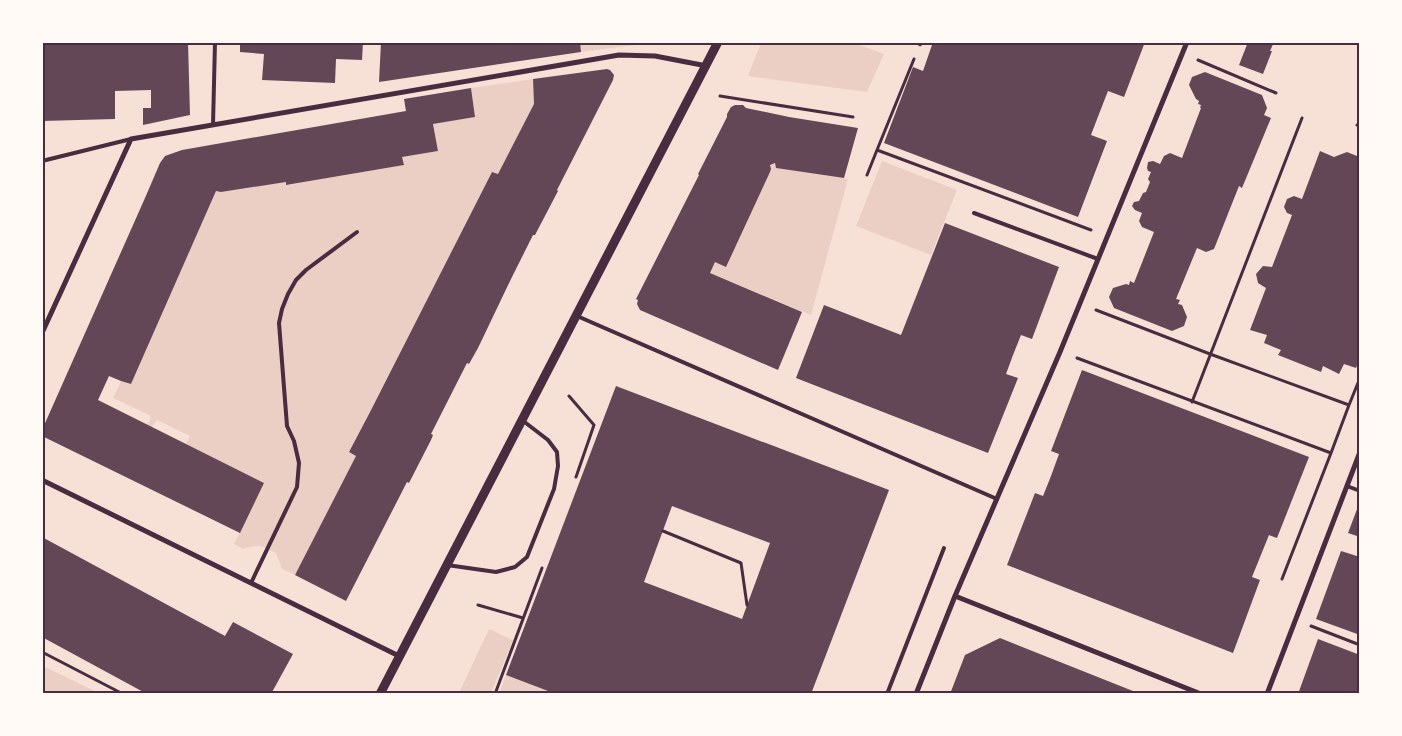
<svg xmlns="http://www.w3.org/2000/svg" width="1402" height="736" viewBox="0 0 1402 736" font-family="'Varela Round',sans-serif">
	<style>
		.green { fill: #ebcfc5 }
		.building { fill: #644757; fill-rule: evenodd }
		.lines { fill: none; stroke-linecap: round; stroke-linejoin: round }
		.path { stroke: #4a2c40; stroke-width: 3 }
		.service { stroke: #4a2c40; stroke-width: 4 }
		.pedestrian { stroke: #4a2c40; stroke-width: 4.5 }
		.minor { stroke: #4a2c40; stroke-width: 5 }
		.tertiary { stroke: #4a2c40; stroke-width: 9 }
		.neatline { fill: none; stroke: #4a2c40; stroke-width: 2 }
	</style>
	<rect width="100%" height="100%" fill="#f7e1d7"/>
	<!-- green -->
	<path class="green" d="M 580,43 L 580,42 L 651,43 L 581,52 Z
		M 761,43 L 854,43 L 884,54 L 867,92 L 748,76 Z
		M 533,79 L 534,104 L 498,174 L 492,172 L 349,452 L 356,456 L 295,575 L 282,569 L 276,553 C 260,545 261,544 243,549 L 234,544 L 264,483 L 186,444 L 190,436 L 157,420 L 152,427 L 148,425 L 151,416 L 113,398 L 121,381 L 131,384 L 216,191 L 221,192 L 286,182 L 287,185 L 404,165 L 402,157 L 438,151 L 433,124 L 475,117 L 471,88 Z
		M 882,161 L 957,190 L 931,255 L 856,226 Z
		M 775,163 L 777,168 L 848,179 L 811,315 L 710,273 L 715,262 L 736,245 L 770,172 L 771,169 L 770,165 Z
		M 489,629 L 513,640 L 491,693 L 459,693 Z
		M 43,666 L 99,693 L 43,693 Z
		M 506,675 L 556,693 L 499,694 Z"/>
	<!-- building -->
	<path class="building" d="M 102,42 L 188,42 L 190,115 L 143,125 L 143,108 L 151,108 L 151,90 L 115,91 L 115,119 L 42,121 L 42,44 Z
		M 240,42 L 363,42 L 362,60 L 336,59 L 335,83 L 262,80 L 264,54 L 240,52 Z
		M 381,42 L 580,42 L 581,52 L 379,82 Z
		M 933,42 L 1145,42 L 1124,97 L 1108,91 L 1099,114 L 1091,135 L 1107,141 L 1078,217 L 884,143 L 913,67 L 923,71 Z
		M 1248,42 L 1254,44 L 1254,42 L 1274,42 L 1270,51 L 1272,51 L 1263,74 L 1239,65 Z
		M 607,69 L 610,70 L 614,75 L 613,80 L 557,190 L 558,191 L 546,214 L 535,235 L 533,235 L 511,279 L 478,348 L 469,364 L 467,363 L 431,434 L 433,435 L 431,440 L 409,483 L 407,482 L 346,601 L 295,575 L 356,456 L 349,452 L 370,412 L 492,172 L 498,174 L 534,104 L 533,79 Z
		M 1205,72 L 1262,95 L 1267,108 L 1264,115 L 1271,118 L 1242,188 L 1239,186 L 1214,249 L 1206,252 L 1197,248 L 1176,299 L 1180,300 L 1178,304 L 1182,305 L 1187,317 L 1184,326 L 1172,331 L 1114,308 L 1109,297 L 1113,288 L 1126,284 L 1129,285 L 1130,281 L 1134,283 L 1154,232 L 1142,227 L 1139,221 L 1142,213 L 1135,210 L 1132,206 L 1134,202 L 1139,201 L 1143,193 L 1146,192 L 1150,182 L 1148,179 L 1151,172 L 1148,171 L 1147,168 L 1148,162 L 1153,161 L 1160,164 L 1164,156 L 1170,153 L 1182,158 L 1201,108 L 1200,108 L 1201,105 L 1198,104 L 1199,101 L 1196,99 L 1189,85 L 1192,77 Z
		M 471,88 L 475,117 L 433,124 L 438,151 L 402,157 L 404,165 L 286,185 L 286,182 L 221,192 L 216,191 L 131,384 L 121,381 L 109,376 L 98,400 L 264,483 L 240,533 L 42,436 L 42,430 L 145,198 L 160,163 L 165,156 L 182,150 L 406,111 L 404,99 Z
		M 735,105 L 743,105 L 746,108 L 789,117 L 858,128 L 844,178 L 776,168 L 775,163 L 770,165 L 771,169 L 770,172 L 726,267 L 715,262 L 710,273 L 802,312 L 778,370 L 640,310 L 637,304 L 638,300 L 636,299 L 699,175 L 698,174 L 727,117 L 727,114 L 731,107 Z
		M 1320,151 L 1334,157 L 1347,152 L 1357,156 L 1360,164 L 1360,358 L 1356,368 L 1344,364 L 1339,374 L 1323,366 L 1321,372 L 1278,355 L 1281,350 L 1264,343 L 1267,335 L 1250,330 L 1266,288 L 1258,283 L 1256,274 L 1263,266 L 1272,267 L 1292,215 L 1287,213 L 1284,207 L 1287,199 L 1294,196 L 1302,199 Z
		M 945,223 L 1059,267 L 1032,339 L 1021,335 L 1013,355 L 1006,374 L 1018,378 L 988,453 L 796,378 L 824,305 L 901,335 Z
		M 1082,370 L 1309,457 L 1277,538 L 1269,535 L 1252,577 L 1260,580 L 1233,653 L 1007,565 L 1035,493 L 1043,496 L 1051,476 L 1059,454 L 1051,451 Z
		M 616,386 L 889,490 L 811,694 L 556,694 L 506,675 ZM 672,506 L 770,543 L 742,619 L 644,582 Z
		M 1359,504 L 1360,504 L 1360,537 L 1348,533 Z
		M 42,537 L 225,636 L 233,622 L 293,654 L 271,694 L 147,694 L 42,637 Z
		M 1341,551 L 1360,557 L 1360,635 L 1316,619 Z
		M 1000,638 L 1138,693 L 1138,694 L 950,694 L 965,655 Z
		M 1318,639 L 1360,655 L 1360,694 L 1298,694 Z"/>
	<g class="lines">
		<!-- path -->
		<path class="path" d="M 914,59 L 877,150 L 1091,230
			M 1198,60 L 1276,93
			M 720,96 L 853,117
			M 1357,125 L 1360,126
			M 867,175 L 877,150
			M 1096,310 L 1210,354 L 1349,405 L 1331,453
			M 1077,358 L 1331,453 L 1282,579
			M 569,396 L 594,425 L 576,477
			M 1192,402 L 1302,118
			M 1349,405 L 1360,378
			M 663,531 L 741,563 L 747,605
			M 478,605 L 523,618
			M 1311,626 L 1360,645
			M 42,652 L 123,694
			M 495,694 L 542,568"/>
		<!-- service -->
		<path class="service" d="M 213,125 L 215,42
			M 42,161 L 131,139
			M 974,213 L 1098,259
			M 577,316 L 997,499
			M 1347,486 L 1360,491
			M 447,565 L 496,572 L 515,567 L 527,557 L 554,489 L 558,466 L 557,452 L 548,440 L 522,420
			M 251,583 L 297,487 L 299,463 L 294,441 L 287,426 L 279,323 L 282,309 L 288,294 L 296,280 L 306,270 L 357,232
			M 887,694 L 944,548"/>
		<!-- pedestrian -->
		<path class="pedestrian" d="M 917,42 L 920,44"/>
		<!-- minor -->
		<path class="minor" d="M 42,333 L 131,139 L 619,55 L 655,56 L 707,66
			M 42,480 L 399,656
			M 955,596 L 1201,694
			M 916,694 L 955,596 L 1060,352 L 1187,42
			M 1267,694 L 1360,452"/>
		<!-- tertiary -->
		<path class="tertiary" d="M 380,694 L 718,42"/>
	</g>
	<!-- border -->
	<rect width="1402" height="736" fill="none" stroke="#fffaf5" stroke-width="88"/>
	<rect x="44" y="44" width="1314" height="648" class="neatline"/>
</svg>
